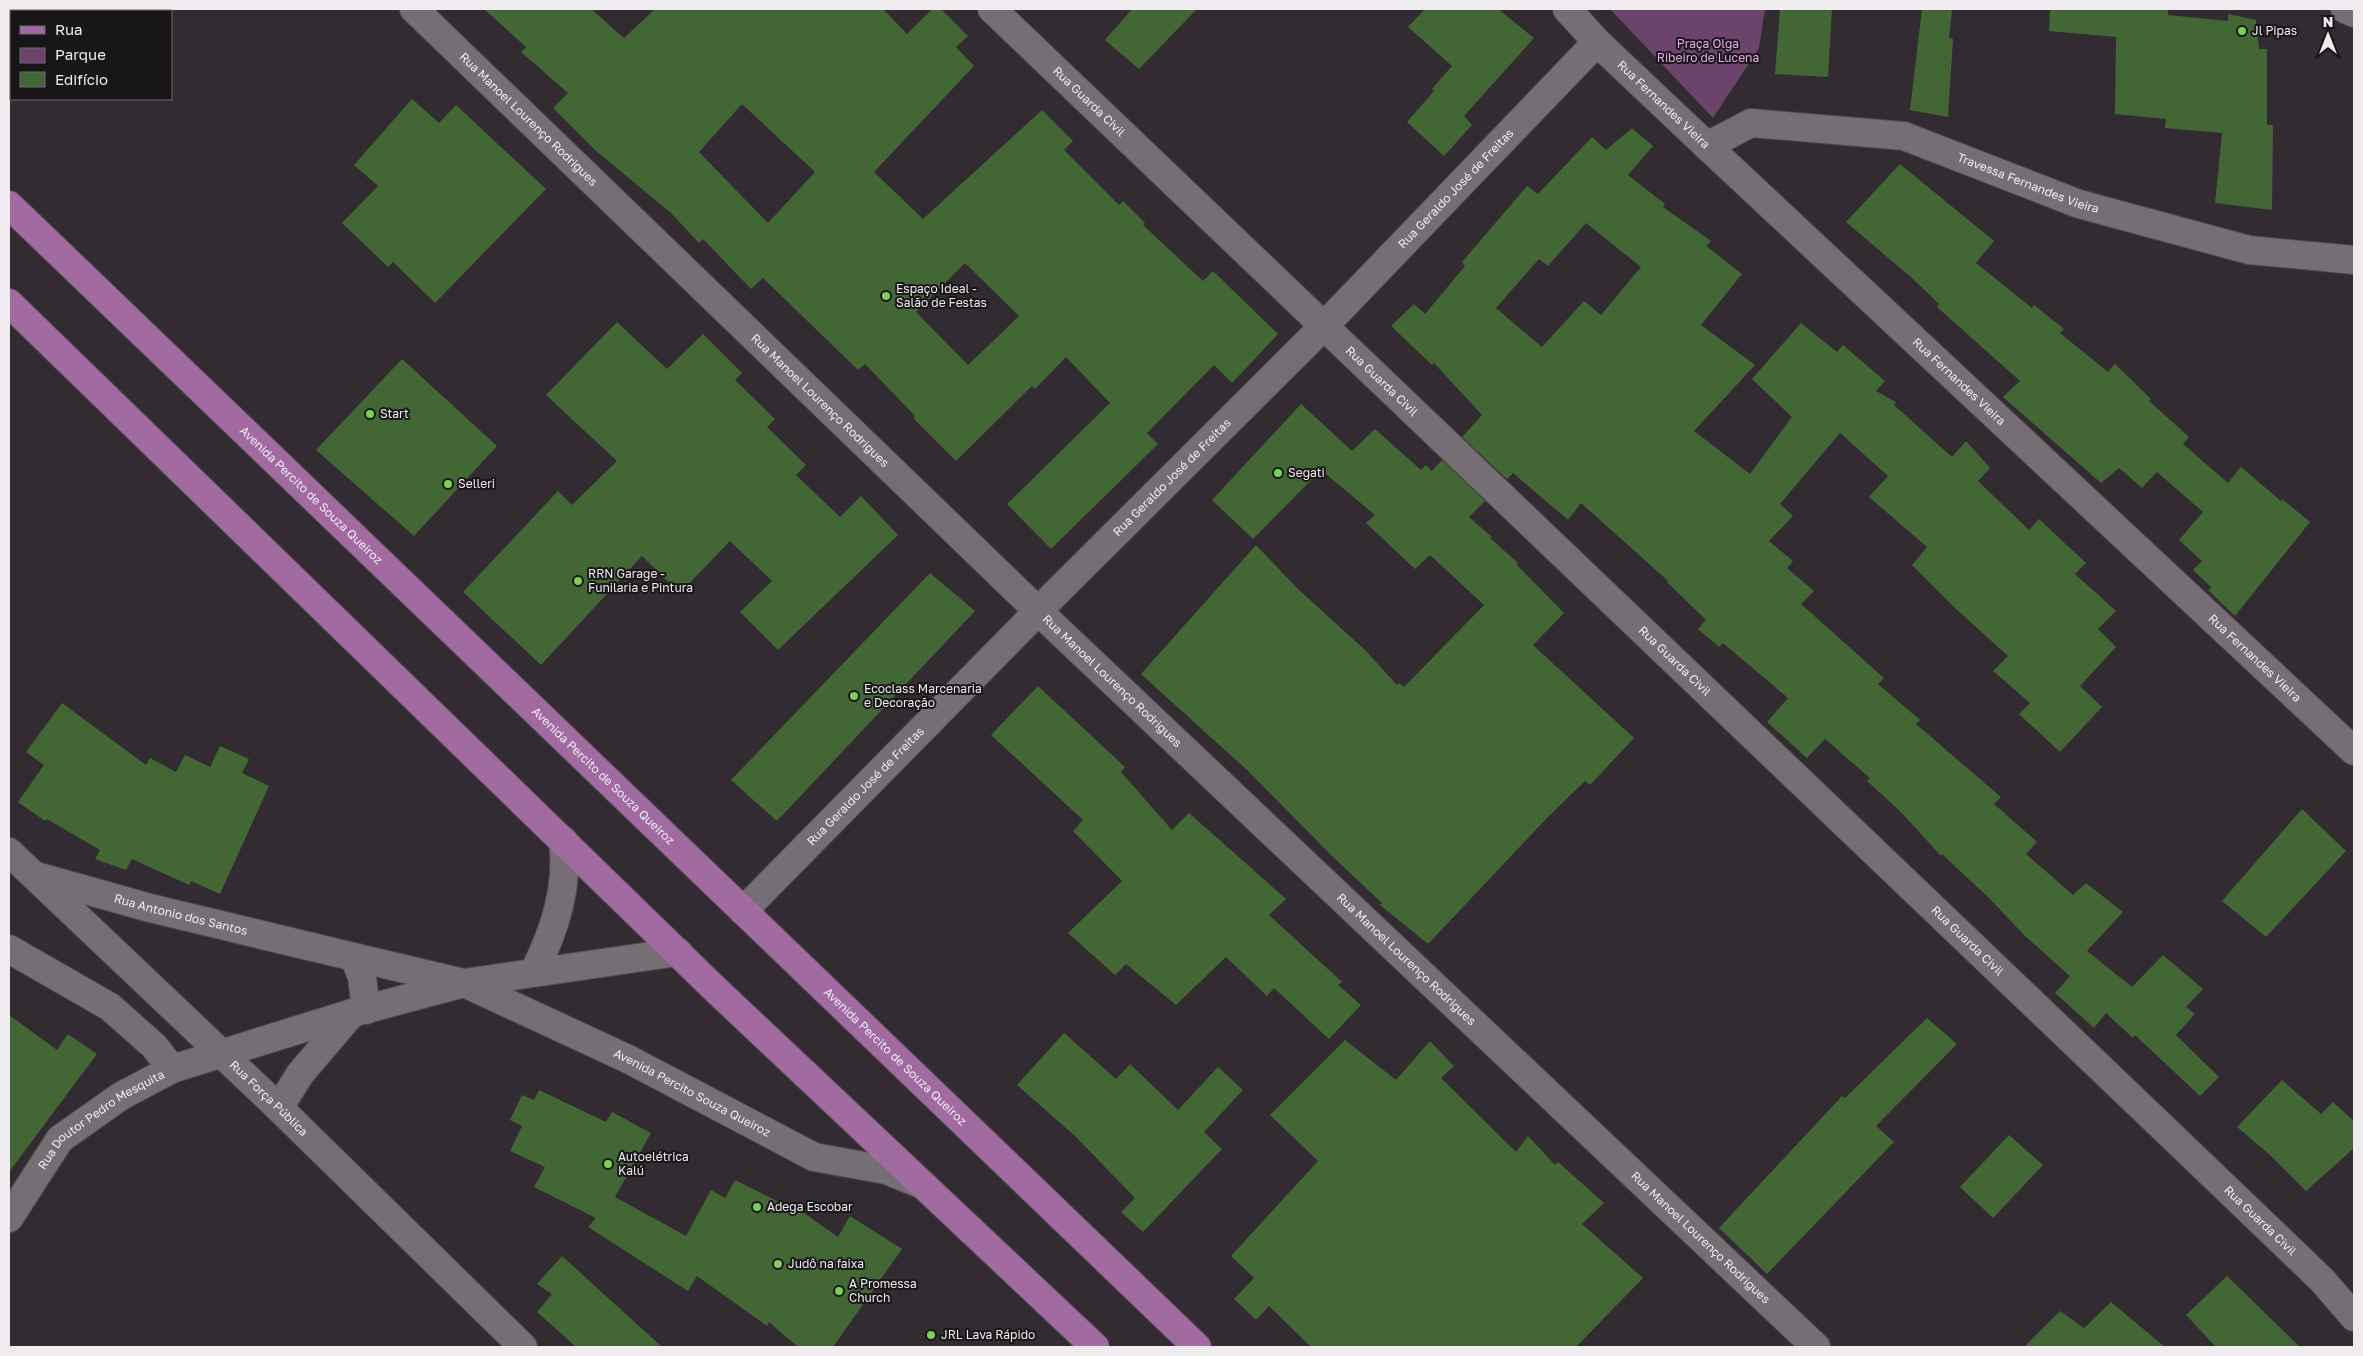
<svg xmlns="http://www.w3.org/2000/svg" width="2363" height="1356" viewBox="0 0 2363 1356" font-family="'Golos Text',sans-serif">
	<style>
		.green { fill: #6b436b }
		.building { fill: #436635; fill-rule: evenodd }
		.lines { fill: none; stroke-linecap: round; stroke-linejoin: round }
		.minor-casing { stroke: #4d484d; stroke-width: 30 }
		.major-casing { stroke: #4d484d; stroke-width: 30 }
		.minor { stroke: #756e75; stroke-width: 28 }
		.major { stroke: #a16aa1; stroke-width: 28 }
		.poi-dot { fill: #7ad156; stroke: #181618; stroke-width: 2 }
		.labels { text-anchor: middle; stroke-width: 4; stroke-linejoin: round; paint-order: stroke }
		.poi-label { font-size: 12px; fill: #efebef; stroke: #181618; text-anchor: start }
		.park-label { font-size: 12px; fill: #eba9ea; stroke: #181618 }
		.street-label { font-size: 12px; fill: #efebef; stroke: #181618 }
	</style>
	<rect width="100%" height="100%" fill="#322c32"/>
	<!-- green -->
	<path class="green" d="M 1610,9 L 1765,9 L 1759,48 L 1713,118 Z"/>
	<!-- building -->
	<path class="building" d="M 484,9 L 591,9 L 624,38 L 655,9 L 883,9 L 907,34 L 932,9 L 941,9 L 968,36 L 956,47 L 974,66 L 874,172 L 923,219 L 1042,110 L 1073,141 L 1064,150 L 1119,205 L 1123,201 L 1145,223 L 1143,225 L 1203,281 L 1213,271 L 1278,334 L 1232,383 L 1214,365 L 1147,433 L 1158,444 L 1051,549 L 1007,504 L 1110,403 L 1066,357 L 1035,389 L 1032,386 L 956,461 L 913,418 L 915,416 L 865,364 L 858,370 L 763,278 L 751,289 L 703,239 L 699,243 L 671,213 L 595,150 L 553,108 L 568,93 L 521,52 L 526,47 ZM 742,104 L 815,172 L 768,223 L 699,152 ZM 965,263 L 1019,316 L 968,365 L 916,312 Z
		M 1132,9 L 1197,9 L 1139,69 L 1105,40 Z
		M 1425,9 L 1498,9 L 1534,38 L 1464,116 L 1472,125 L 1444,156 L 1407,122 L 1434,91 L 1432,89 L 1452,66 L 1408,27 Z
		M 1780,9 L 1832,9 L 1828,77 L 1775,74 Z
		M 1922,9 L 1952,9 L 1949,38 L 1953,39 L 1948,117 L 1910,110 Z
		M 2050,9 L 2168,9 L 2168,15 L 2228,21 L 2228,14 L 2256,20 L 2259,49 L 2267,49 L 2267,125 L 2273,125 L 2272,210 L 2215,203 L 2222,133 L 2165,128 L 2166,119 L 2115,114 L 2116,37 L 2049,31 Z
		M 412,99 L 439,123 L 456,105 L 546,189 L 435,303 L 393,262 L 388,267 L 342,223 L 378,186 L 354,165 Z
		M 1632,128 L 1653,146 L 1628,175 L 1665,204 L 1663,207 L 1711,241 L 1706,246 L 1742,274 L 1701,325 L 1755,365 L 1694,431 L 1750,474 L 1792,417 L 1752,379 L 1801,323 L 1837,352 L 1843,345 L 1885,381 L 1876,391 L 1896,402 L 1894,405 L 1952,457 L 1966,441 L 1990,468 L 1978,481 L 2029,530 L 2039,519 L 2086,563 L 2075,574 L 2116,611 L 2098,629 L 2116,647 L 2080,686 L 2102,707 L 2060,752 L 2019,714 L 2030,703 L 1993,671 L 2008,656 L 1956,609 L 1912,565 L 1927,547 L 1869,497 L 1888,476 L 1840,433 L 1780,504 L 1793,516 L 1769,541 L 1793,561 L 1787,568 L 1814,591 L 1801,604 L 1884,678 L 1878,684 L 1920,720 L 1916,724 L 2001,797 L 1994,804 L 2037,842 L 2026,854 L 2073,895 L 2086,883 L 2123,912 L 2087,951 L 2132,987 L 2163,955 L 2203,989 L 2186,1007 L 2195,1014 L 2176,1035 L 2219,1077 L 2200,1096 L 2135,1035 L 2133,1038 L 2106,1013 L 2094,1028 L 2055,993 L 2070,976 L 2024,935 L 1990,899 L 1942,854 L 1941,856 L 1900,811 L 1867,781 L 1870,778 L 1825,739 L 1807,758 L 1767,722 L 1788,698 L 1723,643 L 1719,647 L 1698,629 L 1706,620 L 1667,582 L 1668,581 L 1581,503 L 1568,520 L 1513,473 L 1507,479 L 1462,437 L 1482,415 L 1434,363 L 1432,365 L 1391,326 L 1414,304 L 1425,314 L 1465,266 L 1462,262 L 1527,186 L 1538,194 L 1592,137 L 1606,150 ZM 1586,223 L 1641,267 L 1601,315 L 1584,301 L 1542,347 L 1496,308 L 1539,259 L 1548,266 Z
		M 1900,164 L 1994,241 L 1976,263 L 2032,308 L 2034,305 L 2064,329 L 2060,333 L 2108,372 L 2115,364 L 2151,399 L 2149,401 L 2189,437 L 2183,444 L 2228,483 L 2241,467 L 2281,501 L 2282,499 L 2310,522 L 2235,616 L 2209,591 L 2211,587 L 2193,570 L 2202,561 L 2179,540 L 2203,512 L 2157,472 L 2142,488 L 2119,468 L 2101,483 L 2003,397 L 2020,381 L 1937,307 L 1939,304 L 1912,278 L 1846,222 Z
		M 617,322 L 667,369 L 703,334 L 742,373 L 735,380 L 775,419 L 767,427 L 806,465 L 796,475 L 840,517 L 861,496 L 898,535 L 778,650 L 740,612 L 772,581 L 730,541 L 680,593 L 642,556 L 541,665 L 463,592 L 558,491 L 572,505 L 617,461 L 546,395 Z
		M 402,359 L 497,446 L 414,536 L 316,450 Z
		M 1301,404 L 1352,451 L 1375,429 L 1421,470 L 1426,465 L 1432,471 L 1442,460 L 1485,501 L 1469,517 L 1492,537 L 1490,538 L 1518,563 L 1517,565 L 1564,613 L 1533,645 L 1634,738 L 1590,785 L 1585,781 L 1547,818 L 1428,944 L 1380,905 L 1382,903 L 1331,855 L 1248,771 L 1141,674 L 1256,545 L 1297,588 L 1365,650 L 1397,685 L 1399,683 L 1404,687 L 1484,605 L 1430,555 L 1415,569 L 1366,523 L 1375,515 L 1321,470 L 1253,539 L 1212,500 Z
		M 930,573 L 975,611 L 777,821 L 731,780 Z
		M 1038,686 L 1125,767 L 1121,772 L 1172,830 L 1189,813 L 1286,899 L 1269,915 L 1342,982 L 1338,985 L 1361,1005 L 1329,1039 L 1274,988 L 1267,996 L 1226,957 L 1176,1005 L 1126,964 L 1115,975 L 1068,933 L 1122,881 L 1073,831 L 1083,820 L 991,735 Z
		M 62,703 L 146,765 L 150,758 L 176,772 L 185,755 L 210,767 L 220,746 L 249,759 L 242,773 L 269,786 L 220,894 L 191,881 L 189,885 L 132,859 L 126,870 L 95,859 L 100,850 L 47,819 L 45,821 L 18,802 L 44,765 L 26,752 Z
		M 2302,809 L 2346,851 L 2266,937 L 2222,901 Z
		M 9,1015 L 57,1050 L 68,1034 L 97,1054 L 9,1172 Z
		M 1927,1018 L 1957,1044 L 1876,1126 L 1894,1142 L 1767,1274 L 1719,1228 L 1842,1096 L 1845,1098 Z
		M 1064,1033 L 1116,1079 L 1130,1064 L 1178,1110 L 1218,1067 L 1243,1090 L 1204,1132 L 1222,1149 L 1143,1232 L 1121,1212 L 1135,1198 L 1075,1136 L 1017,1085 Z
		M 1345,1040 L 1396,1080 L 1430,1041 L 1454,1066 L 1441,1078 L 1516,1152 L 1528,1136 L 1555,1165 L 1558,1162 L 1604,1203 L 1582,1224 L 1643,1278 L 1576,1347 L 1311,1347 L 1269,1306 L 1256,1320 L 1234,1299 L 1254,1278 L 1231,1256 L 1318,1161 L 1270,1115 Z
		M 2282,1080 L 2321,1114 L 2333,1102 L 2354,1121 L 2354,1148 L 2306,1191 L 2270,1155 L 2237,1127 Z
		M 539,1090 L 606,1122 L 612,1112 L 651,1133 L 615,1197 L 686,1236 L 711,1190 L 725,1198 L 735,1180 L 787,1206 L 790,1203 L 838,1237 L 850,1216 L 902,1249 L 833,1347 L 798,1347 L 769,1322 L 767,1326 L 697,1276 L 688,1291 L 588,1227 L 596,1218 L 534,1187 L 545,1167 L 510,1151 L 522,1126 L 510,1120 L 522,1095 L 534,1100 Z
		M 2009,1135 L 2043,1165 L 1993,1218 L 1960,1187 Z
		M 562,1256 L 662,1347 L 576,1347 L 537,1312 L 552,1294 L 537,1284 Z
		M 2227,1276 L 2300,1347 L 2216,1347 L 2186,1315 Z
		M 2111,1302 L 2165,1347 L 2024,1347 L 2060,1311 L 2084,1328 Z"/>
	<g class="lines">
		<defs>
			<g id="minor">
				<path id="s1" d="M 414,9 L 1038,611 L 1816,1347"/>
				<path id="s2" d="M 992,9 L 2177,1141 L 2322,1280 L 2354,1317"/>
				<path id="s3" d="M 1567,9 L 1597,42 L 1707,146 L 2354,751"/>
				<path d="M 2345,9 L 2354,13"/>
				<path id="s4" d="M 1707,146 L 1751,123 L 1904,136 L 2079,204 L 2249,250 L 2354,260"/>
				<path id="s5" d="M 9,852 L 279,1108 L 523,1347"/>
				<path id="s6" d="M 36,876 L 150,908 L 354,957"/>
				<path id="s7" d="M 743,911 L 1056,593 L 1325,325 L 1597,42"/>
				<path d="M 9,949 L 110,1007 L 154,1046 L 172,1069"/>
				<path d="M 534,972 C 555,929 569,888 563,840"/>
				<path id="s8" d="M 366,1010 L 362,977 L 354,957 L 464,983 L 628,1059 L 814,1157 L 886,1170 L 923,1185"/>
				<path d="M 279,1108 L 300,1074 L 352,1013"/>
				<path id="s9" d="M 9,1218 L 60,1139 L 121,1096 L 172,1069 L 352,1013 L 464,983 L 678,952"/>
			</g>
			<g id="major">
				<path id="s10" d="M 9,205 L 1197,1347"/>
				<path d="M 9,303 L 715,989 L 1095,1347"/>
			</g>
		</defs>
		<!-- minor casing -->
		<use href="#minor" class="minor-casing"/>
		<!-- major casing -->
		<use href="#major" class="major-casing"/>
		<!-- minor -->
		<use href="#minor" class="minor"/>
		<!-- major -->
		<use href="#major" class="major"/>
	</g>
	<!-- markers -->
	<g class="poi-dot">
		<circle cx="2242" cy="31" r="5"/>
		<circle cx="886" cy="296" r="5"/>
		<circle cx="370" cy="414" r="5"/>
		<circle cx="1278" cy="473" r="5"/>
		<circle cx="448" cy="484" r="5"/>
		<circle cx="578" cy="581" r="5"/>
		<circle cx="854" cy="696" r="5"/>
		<circle cx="608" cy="1164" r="5"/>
		<circle cx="757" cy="1207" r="5"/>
		<circle cx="778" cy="1264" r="5"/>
		<circle cx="839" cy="1291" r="5"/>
		<circle cx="931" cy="1335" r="5"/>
	</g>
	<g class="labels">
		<!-- poi labels -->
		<g class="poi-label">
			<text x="2252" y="35">Jl Pipas</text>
			<text x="896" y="293">Espaço Ideal -<tspan x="896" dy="14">Salão de Festas</tspan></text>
			<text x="380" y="418">Start</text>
			<text x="1288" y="477">Segati</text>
			<text x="458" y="488">Selleri</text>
			<text x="588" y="578">RRN Garage -<tspan x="588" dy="14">Funilaria e Pintura</tspan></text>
			<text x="864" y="693">Ecoclass Marcenaria<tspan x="864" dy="14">e Decoração</tspan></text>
			<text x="618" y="1161">Autoelétrica<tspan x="618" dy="14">Kalú</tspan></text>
			<text x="767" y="1211">Adega Escobar</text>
			<text x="788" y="1268">Judô na faixa</text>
			<text x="849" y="1288">A Promessa<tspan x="849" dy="14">Church</tspan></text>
			<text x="941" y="1339">JRL Lava Rápido</text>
		</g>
		<!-- park labels -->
		<g class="park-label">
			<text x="1708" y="48">Praça Olga<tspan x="1708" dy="14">Ribeiro de Lucena</tspan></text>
		</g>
		<!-- street labels -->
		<g class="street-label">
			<text dy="4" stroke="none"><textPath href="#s2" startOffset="134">Rua Guarda Civil</textPath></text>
			<text dy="4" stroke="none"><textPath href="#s3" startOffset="136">Rua Fernandes Vieira</textPath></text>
			<text dy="4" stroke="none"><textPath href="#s1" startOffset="159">Rua Manoel Lourenço Rodrigues</textPath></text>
			<text dy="4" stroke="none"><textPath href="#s4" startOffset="336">Travessa Fernandes Vieira</textPath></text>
			<text dy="4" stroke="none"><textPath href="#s7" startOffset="1015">Rua Geraldo José de Freitas</textPath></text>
			<text dy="4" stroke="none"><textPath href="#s2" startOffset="539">Rua Guarda Civil</textPath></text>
			<text dy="4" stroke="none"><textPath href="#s3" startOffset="541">Rua Fernandes Vieira</textPath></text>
			<text dy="4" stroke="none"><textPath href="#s1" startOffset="564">Rua Manoel Lourenço Rodrigues</textPath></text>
			<text dy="4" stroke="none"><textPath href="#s7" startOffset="610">Rua Geraldo José de Freitas</textPath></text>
			<text dy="4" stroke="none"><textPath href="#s10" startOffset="419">Avenida Percito de Souza Queiroz</textPath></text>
			<text dy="4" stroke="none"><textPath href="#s3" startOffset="946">Rua Fernandes Vieira</textPath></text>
			<text dy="4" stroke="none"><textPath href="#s2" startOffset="944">Rua Guarda Civil</textPath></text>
			<text dy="4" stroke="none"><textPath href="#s1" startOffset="969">Rua Manoel Lourenço Rodrigues</textPath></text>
			<text dy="4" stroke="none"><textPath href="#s10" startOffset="824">Avenida Percito de Souza Queiroz</textPath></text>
			<text dy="4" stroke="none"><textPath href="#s7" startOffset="175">Rua Geraldo José de Freitas</textPath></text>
			<text dy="4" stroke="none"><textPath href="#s6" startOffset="150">Rua Antonio dos Santos</textPath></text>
			<text dy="4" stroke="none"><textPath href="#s2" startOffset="1349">Rua Guarda Civil</textPath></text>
			<text dy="4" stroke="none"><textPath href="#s1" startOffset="1374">Rua Manoel Lourenço Rodrigues</textPath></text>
			<text dy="4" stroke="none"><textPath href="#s10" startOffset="1229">Avenida Percito de Souza Queiroz</textPath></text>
			<text dy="4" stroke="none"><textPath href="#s8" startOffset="421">Avenida Percito Souza Queiroz</textPath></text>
			<text dy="4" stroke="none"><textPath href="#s5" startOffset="358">Rua Força Pública</textPath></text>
			<text dy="4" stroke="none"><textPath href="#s9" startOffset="138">Rua Doutor Pedro Mesquita</textPath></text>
			<text dy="4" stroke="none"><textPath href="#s2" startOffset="1754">Rua Guarda Civil</textPath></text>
			<text dy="4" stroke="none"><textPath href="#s1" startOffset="1779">Rua Manoel Lourenço Rodrigues</textPath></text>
		</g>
	</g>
	<!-- border -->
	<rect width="2363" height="1356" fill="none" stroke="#efebef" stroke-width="20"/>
	<!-- legend -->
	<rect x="10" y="10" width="162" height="90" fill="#181618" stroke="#6e6b6e"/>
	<rect x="20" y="26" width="25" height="8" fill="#a16aa1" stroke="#6e6b6e"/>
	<text x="55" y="35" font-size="15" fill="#efebef">Rua</text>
	<rect x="20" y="48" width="25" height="15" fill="#6b436b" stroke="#6e6b6e"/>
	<text x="55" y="60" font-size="15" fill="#efebef">Parque</text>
	<rect x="20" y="72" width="25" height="15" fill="#436635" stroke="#6e6b6e"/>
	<text x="55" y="85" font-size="15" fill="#efebef">Edifício</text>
	<!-- north arrow -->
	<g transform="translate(2328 35)" stroke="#181618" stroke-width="4" paint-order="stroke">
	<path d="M0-4L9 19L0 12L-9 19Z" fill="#efebef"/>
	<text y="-8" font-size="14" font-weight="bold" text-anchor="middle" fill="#efebef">N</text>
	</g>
</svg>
